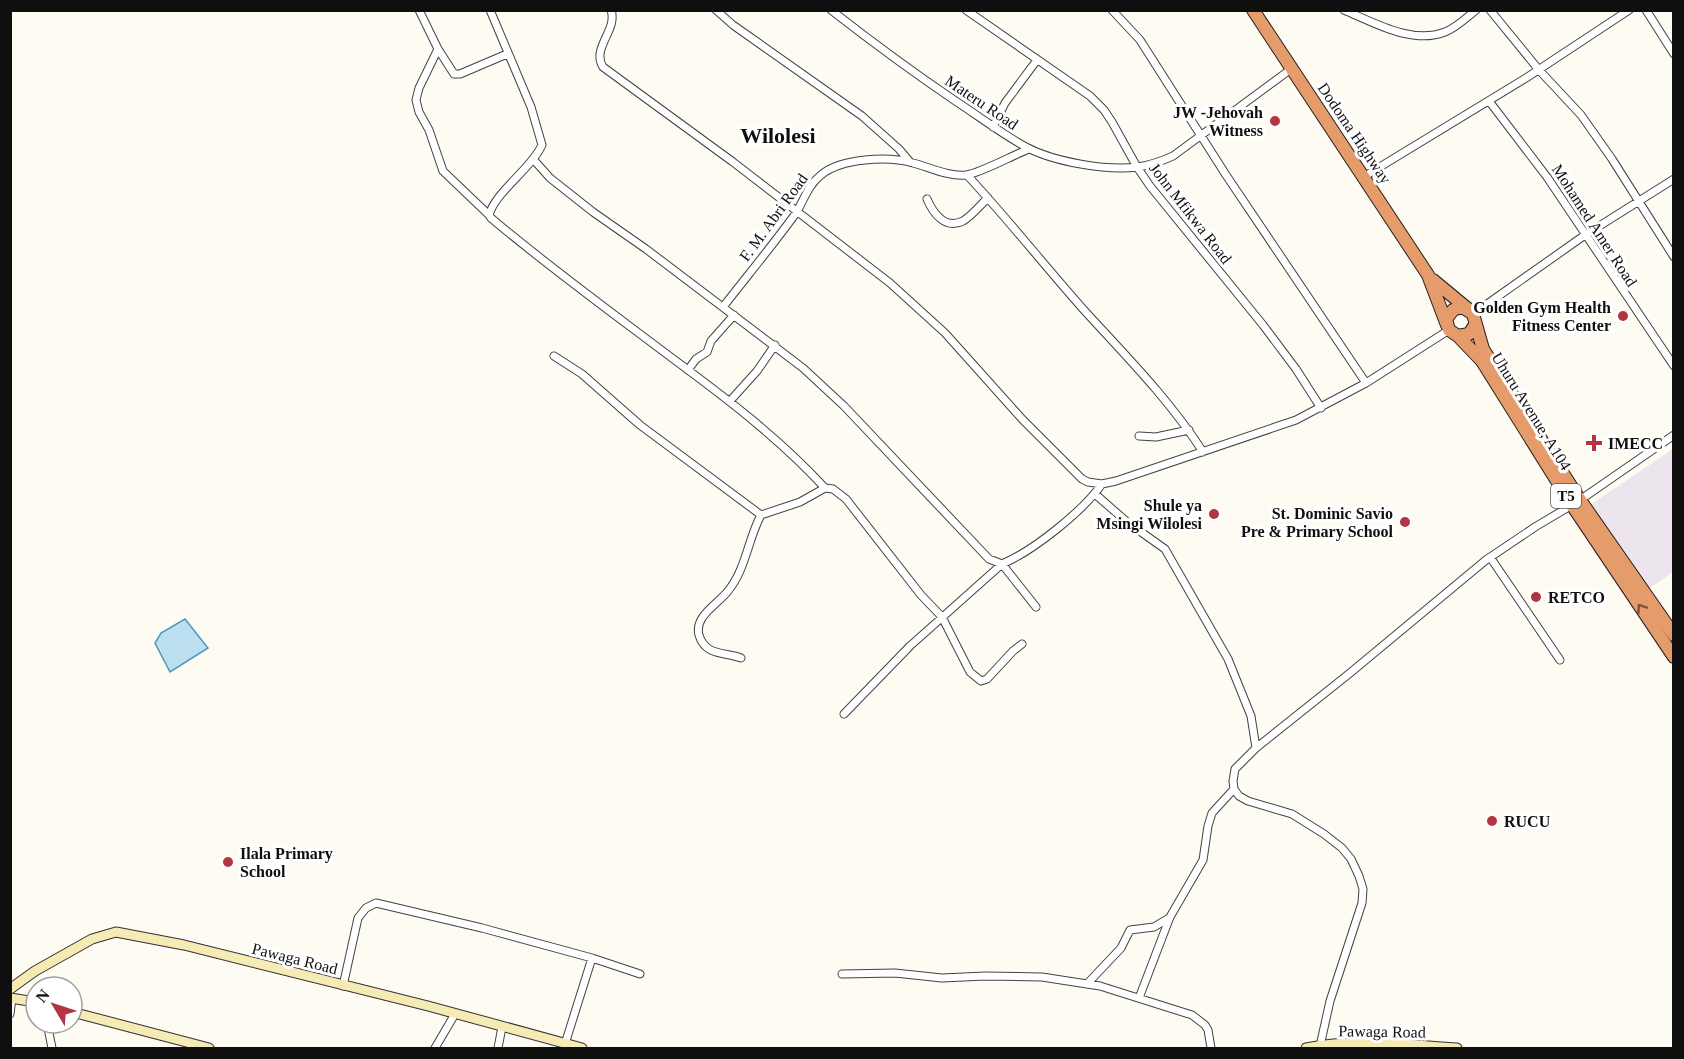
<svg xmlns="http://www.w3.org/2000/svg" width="1684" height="1059" viewBox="0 0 1684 1059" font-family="Georgia,serif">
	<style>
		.industrial { fill: #ece5ed }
		.water { fill: #bde0f0; stroke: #4b98c0; stroke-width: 1.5 }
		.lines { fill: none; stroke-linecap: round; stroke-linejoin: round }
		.street-casing { stroke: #424242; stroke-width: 9 }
		.secondary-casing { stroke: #313131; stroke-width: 11 }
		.highway-casing { stroke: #202020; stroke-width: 14 }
		.street { stroke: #fff; stroke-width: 7 }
		.secondary { stroke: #f7ebb5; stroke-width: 9 }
		.highway { stroke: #e59b6a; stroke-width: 12 }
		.oneway { stroke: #7a553c }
		.poi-dot { fill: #b23543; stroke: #fff; stroke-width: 2 }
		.labels { text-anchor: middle; stroke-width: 6; stroke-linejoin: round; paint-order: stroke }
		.shield { fill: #fff; stroke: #575757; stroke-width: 1.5 }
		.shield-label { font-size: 15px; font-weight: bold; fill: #0f0f0f }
		.street-label { font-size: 16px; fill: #0f0f0f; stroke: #fff }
		.poi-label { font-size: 16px; font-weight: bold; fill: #0f0f0f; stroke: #fff; text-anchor: end }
		.district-label { font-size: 22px; font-weight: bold; fill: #0f0f0f; stroke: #fff }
	</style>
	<rect width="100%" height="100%" fill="#fefbf3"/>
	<!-- industrial -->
	<path class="industrial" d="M 1673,449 L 1673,572 L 1646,591 L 1590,505 Z"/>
	<!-- water -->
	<path class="water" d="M 185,619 L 208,648 L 170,672 L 155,643 L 161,633 Z"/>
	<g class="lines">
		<defs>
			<path id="street" d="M 419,10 L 438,49 L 454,74 L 460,74 L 507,54
				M 490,10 L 531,107 L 542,145 C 531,169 496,191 489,215 L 491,218 C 549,267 611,312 672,358 C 726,398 779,438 825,488 L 833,489 L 846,499 L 921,595 L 942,617 L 970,672 L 981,681 L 987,679 L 1013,651 L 1022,644
				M 611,10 C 618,30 591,48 603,67 L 733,162 L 890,283 L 945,333 L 1023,420 L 1082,479 L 1088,482 L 1102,484 L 1116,481 L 1296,420 L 1366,383 L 1449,330
				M 716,10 L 733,25 L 862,116 L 899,149 L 910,162
				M 831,10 C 872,42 914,73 957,102 C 980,117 1002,134 1026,147 C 1054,162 1107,171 1138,167 C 1150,165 1162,161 1173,156 L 1291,69
				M 966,10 L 1090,96 L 1104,110 L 1112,122 L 1137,167 L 1150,186 L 1263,325 L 1296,369 L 1321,408
				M 1112,10 L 1140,40 L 1226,175 L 1366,383
				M 1344,10 C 1373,22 1412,45 1445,32 C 1456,28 1466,18 1476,10
				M 1490,10 L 1539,70 L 1581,115 L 1612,159 L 1674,257
				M 1646,10 L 1674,54
				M 438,49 L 419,88 L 416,100 L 419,112 L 429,130 L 443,171 L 489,215
				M 1489,101 L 1547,177 L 1674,366
				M 993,127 L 1005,103 L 1037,60
				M 533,159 L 550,178 L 593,212 L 646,249 L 803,368 L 844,406 L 989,559 L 1002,564 C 1033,551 1082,512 1102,484
				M 967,175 C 1007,218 1044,265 1083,309 C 1125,355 1169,399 1203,452
				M 1365,176 L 1526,78 L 1629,10
				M 927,199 C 933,213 945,230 963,221 C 972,216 980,205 988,198
				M 723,307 C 747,276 773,245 796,213 C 804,200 808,185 821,175 C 841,158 888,156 913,163 C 929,167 949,177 966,175 C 981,173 1013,155 1029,149
				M 1473,314 L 1585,235 L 1674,179
				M 554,356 L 582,374 L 640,425 L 761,515
				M 688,370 L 696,359 L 707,352 L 711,341 L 734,315
				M 730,401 L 757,371 L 775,345
				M 1139,436 L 1156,437 L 1189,430
				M 1095,494 L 1127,522 L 1165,549 L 1228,659 L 1251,716 L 1256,748
				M 1580,500 L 1674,435
				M 1490,557 L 1560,660
				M 741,658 C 725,652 705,656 699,635 C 694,616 718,604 728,591 C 746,569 748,539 761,515 L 800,502 L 825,488
				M 844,714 L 910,646 L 1002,564 L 1036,607
				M 592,958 L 640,974
				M 842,974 L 895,973 L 942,978 L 985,976 L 1042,977 L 1100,986 L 1192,1015 L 1205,1025 L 1208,1030 L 1211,1048
				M 1087,984 L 1121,948 L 1130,930 L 1154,927 L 1169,918
				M 343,986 L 358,918 L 366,908 L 376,903 L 482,928 L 592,958 L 565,1044
				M 1139,998 L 1170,917 L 1203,860 L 1208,826 L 1212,813 L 1234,789
				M 10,1014 L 12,998
				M 47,1023 L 52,1048
				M 1320,1046 L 1330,1001 L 1362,903 L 1363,889 L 1359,876 L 1351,859 L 1342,848 L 1324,834 L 1292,814 L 1248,801 L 1239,796 L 1234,789 L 1233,781 L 1235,769 L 1256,748 L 1350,673 L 1486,560 L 1535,527 L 1572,505
				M 435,1048 L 455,1014
				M 498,1048 L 502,1027"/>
			<path id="secondary" d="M 10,989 L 35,971 L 92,939 L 116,932 L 184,945 L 428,1006 L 582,1048
				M 10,998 L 36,1002
				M 72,1012 L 209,1048
				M 1306,1048 C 1355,1038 1407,1045 1457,1048"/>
			<path id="highway" d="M 1253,10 L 1428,275 L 1447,325
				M 1433,280 L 1468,309
				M 1475,325 L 1469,334 L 1458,336 L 1449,330 L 1446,319 L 1453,310 L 1458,308 L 1464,308 L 1473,314 L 1483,349 L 1580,500 L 1674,635
				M 1458,336 L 1482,361 L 1572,505 L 1674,657"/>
		</defs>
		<!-- street casing -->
		<use href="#street" class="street-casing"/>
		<!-- secondary casing -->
		<use href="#secondary" class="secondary-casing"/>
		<!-- highway casing -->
		<use href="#highway" class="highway-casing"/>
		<!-- street -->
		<use href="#street" class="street"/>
		<!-- secondary -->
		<use href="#secondary" class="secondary"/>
		<!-- highway -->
		<use href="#highway" class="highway"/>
	</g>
	<!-- one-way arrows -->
	<defs><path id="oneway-chevron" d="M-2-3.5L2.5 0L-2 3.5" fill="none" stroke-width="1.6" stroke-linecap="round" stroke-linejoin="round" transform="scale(1.5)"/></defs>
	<use class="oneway" href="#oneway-chevron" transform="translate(1641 608) rotate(-124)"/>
	<!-- markers -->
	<g class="poi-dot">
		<circle cx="1275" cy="121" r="6"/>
		<circle cx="1623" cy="316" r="6"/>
		<path d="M1591 434h6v6h6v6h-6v6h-6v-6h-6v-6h6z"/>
		<circle cx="1214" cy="514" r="6"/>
		<circle cx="1405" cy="522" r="6"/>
		<circle cx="1536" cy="597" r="6"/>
		<circle cx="1492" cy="821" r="6"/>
		<circle cx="228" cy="862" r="6"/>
	</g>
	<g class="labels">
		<!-- shield labels -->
		<rect class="shield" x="1551" y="484" width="30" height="24" rx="4.5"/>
		<g class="shield-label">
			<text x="1566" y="501">T5</text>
		</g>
		<!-- street labels -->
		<g class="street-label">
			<text transform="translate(982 102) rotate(34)" y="6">Materu Road</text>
			<text transform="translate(1355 133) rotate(56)" y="6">Dodoma Highway</text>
			<text transform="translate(1191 213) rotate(52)" y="6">John Mfikwa Road</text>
			<text transform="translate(773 217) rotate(-54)" y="6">F. M. Abri Road</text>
			<text transform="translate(1595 225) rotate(57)" y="6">Mohamed Amer Road</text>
			<text transform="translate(1532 411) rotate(58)" y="6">Uhuru Avenue, A104</text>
			<text transform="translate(295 958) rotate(14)" y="6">Pawaga Road</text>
			<text transform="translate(1382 1031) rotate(1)" y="6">Pawaga Road</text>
		</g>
		<!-- poi labels -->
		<g class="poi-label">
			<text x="1263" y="118">JW -Jehovah<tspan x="1263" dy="18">Witness</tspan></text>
			<text x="1611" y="313">Golden Gym Health<tspan x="1611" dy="18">Fitness Center</tspan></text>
			<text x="1608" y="449" text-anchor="start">IMECC</text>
			<text x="1202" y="511">Shule ya<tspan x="1202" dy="18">Msingi Wilolesi</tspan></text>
			<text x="1393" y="519">St. Dominic Savio<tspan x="1393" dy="18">Pre &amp; Primary School</tspan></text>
			<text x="1548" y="603" text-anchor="start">RETCO</text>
			<text x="1504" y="827" text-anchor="start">RUCU</text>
			<text x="240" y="859" text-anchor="start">Ilala Primary<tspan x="240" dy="18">School</tspan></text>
		</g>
		<!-- district labels -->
		<g class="district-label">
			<text x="778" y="143">Wilolesi</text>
		</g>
	</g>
	<!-- border -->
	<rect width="1684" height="1059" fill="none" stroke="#0f0f0f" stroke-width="24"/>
	<!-- north arrow -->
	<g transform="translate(54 1005) rotate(309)"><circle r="28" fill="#ffffff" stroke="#9f9f9f" stroke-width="1.5"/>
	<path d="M0-4.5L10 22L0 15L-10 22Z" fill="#b23543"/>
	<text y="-9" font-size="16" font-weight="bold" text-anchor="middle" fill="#0f0f0f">N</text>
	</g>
</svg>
